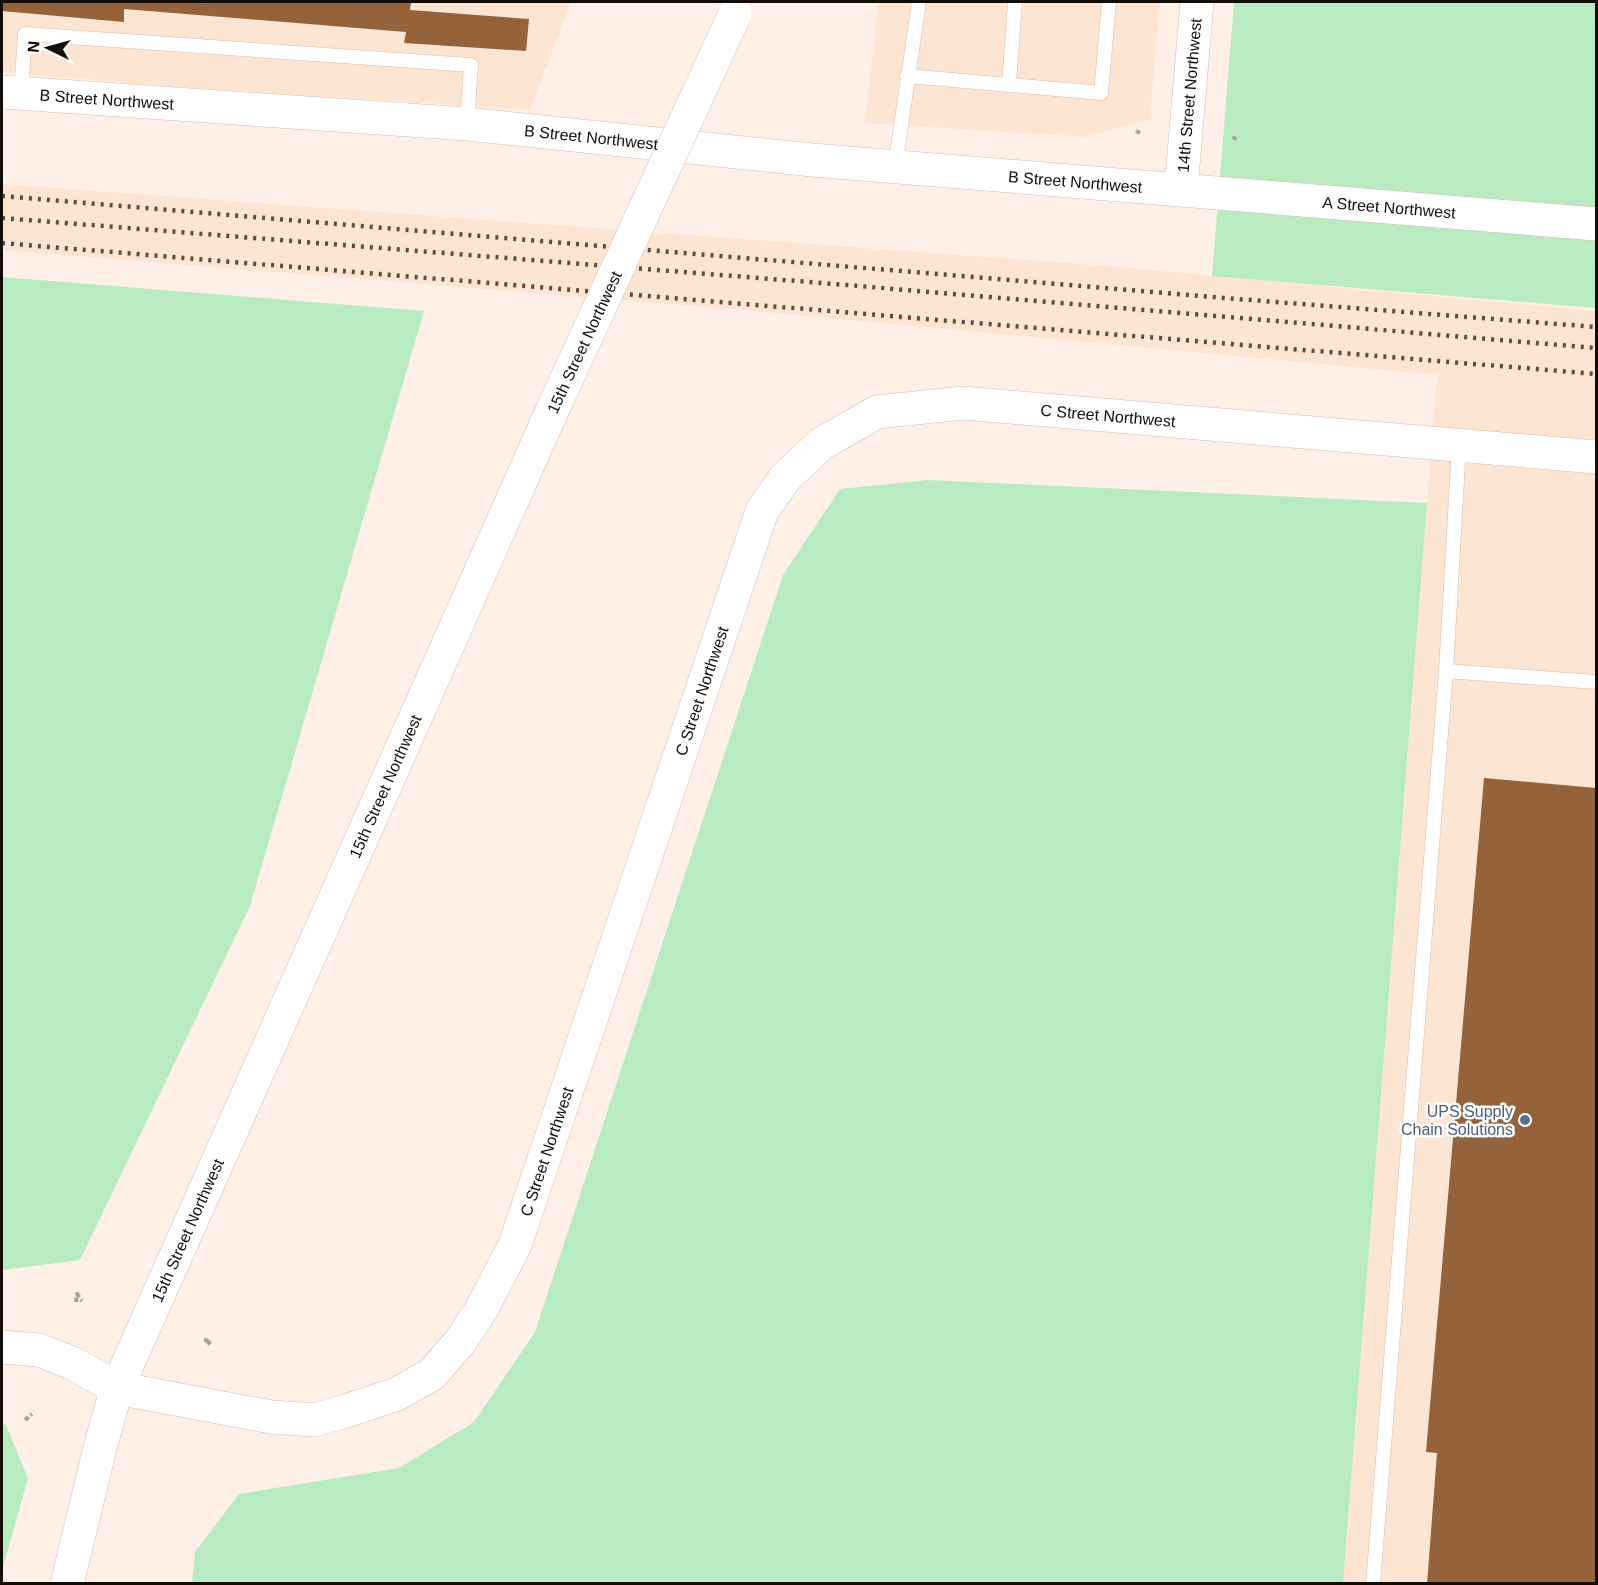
<svg xmlns="http://www.w3.org/2000/svg" width="1598" height="1585" viewBox="0 0 1598 1585" font-family="Arial,sans-serif">
	<style>
		.built { fill: #fde5d3 }
		.green { fill: #b9ebc3 }
		.building { fill: #94633c }
		.lines { fill: none; stroke-linecap: round; stroke-linejoin: round }
		.service-casing { stroke: #d4bdad; stroke-width: 15 }
		.tertiary-casing { stroke: #d4bdad; stroke-width: 34 }
		.secondary-casing { stroke: #d4bdad; stroke-width: 34 }
		.path { stroke: #aa9e96; stroke-width: 4; stroke-dasharray: 4.5 3; stroke-linecap: butt }
		.service { stroke: #fff; stroke-width: 14 }
		.tertiary { stroke: #fff; stroke-width: 33 }
		.secondary { stroke: #fff; stroke-width: 33 }
		.rail { stroke: #574e48; stroke-width: 4.5; stroke-dasharray: 3 6; stroke-linecap: butt }
		.secondary-bridge-casing { stroke: #d4bdad; stroke-width: 34; stroke-linecap: butt }
		.secondary-bridge { stroke: #fff; stroke-width: 33 }
		.service-dot { fill: #5c6f8a; stroke: #fff; stroke-width: 2 }
		.labels { text-anchor: middle; stroke-width: 5; stroke-linejoin: round; paint-order: stroke }
		.street-label { font-size: 16px; fill: #130c07; stroke: #fff }
		.service-label { font-size: 16px; fill: #4e5e75; stroke: #fff; text-anchor: end }
	</style>
	<rect width="100%" height="100%" fill="#fef0e6"/>
	<!-- built -->
	<path class="built" d="M 2,2 L 571,2 L 530,110 L 163,86 L 2,72 Z
		M 878,2 L 1160,2 L 1150,119 L 1086,137 L 865,123 Z
		M 2,184 L 1108,266 L 1596,311 L 1596,1583 L 1343,1583 L 1437,375 L 733,309 L 2,250 Z"/>
	<!-- green -->
	<path class="green" d="M 1234,2 L 1596,2 L 1596,308 L 1212,276 Z
		M 2,277 L 424,311 L 250,906 L 80,1260 L 2,1270 Z
		M 928,480 L 1427,503 L 1343,1583 L 192,1583 L 195,1552 L 239,1494 L 399,1468 L 474,1422 L 535,1332 L 783,575 L 840,489 Z
		M 2,1424 L 6,1425 L 28,1478 L 2,1571 Z"/>
	<!-- building -->
	<path class="building" d="M 2,2 L 411,2 L 410,10 L 529,19 L 526,51 L 404,43 L 406,32 L 124,9 L 124,22 L 2,11 Z
		M 1484,778 L 1596,788 L 1596,1584 L 1427,1584 L 1437,1453 L 1426,1452 Z"/>
	<g class="lines">
		<defs>
			<path id="service" d="M 907,76 L 1101,93 L 1109,2
				M 1009,85 L 1015,2
				M 21,93 L 25,34 L 471,65 L 467,124
				M 895,167 L 919,2
				M 1459,445 L 1446,671 L 1596,682
				M 1373,1584 L 1446,671"/>
			<g id="tertiary">
				<path id="s1" d="M 2,92 L 467,124 L 812,160 L 1596,224"/>
				<path id="s2" d="M 1181,189 L 1197,2"/>
				<path id="s3" d="M 2,1347 L 39,1350 L 72,1363 L 117,1388 L 271,1417 L 314,1420 L 346,1411 L 397,1394 L 432,1374 L 460,1342 L 481,1310 L 515,1245 L 762,511 L 785,478 L 821,444 L 877,412 L 963,403 L 1596,457"/>
			</g>
			<g id="secondary">
				<path id="s4" d="M 67,1584 L 101,1444 L 117,1388 L 556,402"/>
			</g>
		</defs>
		<!-- service casing -->
		<use href="#service" class="service-casing"/>
		<!-- tertiary casing -->
		<use href="#tertiary" class="tertiary-casing"/>
		<!-- secondary casing -->
		<use href="#secondary" class="secondary-casing"/>
		<!-- path -->
		<path class="path" d="M 1136,131 L 1140,133
			M 1233,139 L 1236,137
			M 76,1302 L 77,1294 L 82,1301
			M 204,1340 L 211,1341 L 205,1346
			M 25,1420 L 32,1414"/>
		<!-- service -->
		<use href="#service" class="service"/>
		<!-- tertiary -->
		<use href="#tertiary" class="tertiary"/>
		<!-- secondary -->
		<use href="#secondary" class="secondary"/>
		<!-- rail -->
		<path class="rail" d="M 2,196 L 1212,297 L 1596,327
			M 2,218 L 847,285 L 1596,348
			M 2,243 L 1596,374"/>
		<defs>
			<path id="secondary-bridge" d="M 556,402 L 735,14"/>
		</defs>
		<!-- secondary-bridge casing -->
		<use href="#secondary-bridge" class="secondary-bridge-casing"/>
		<!-- secondary-bridge -->
		<use href="#secondary-bridge" class="secondary-bridge"/>
	</g>
	<!-- markers -->
	<circle class="service-dot" cx="1525" cy="1120" r="6"/>
	<g class="labels">
		<!-- street labels -->
		<g class="street-label">
			<text dy="6" stroke="none"><textPath href="#s2" startOffset="94">14th Street Northwest</textPath></text>
			<text dy="6" stroke="none"><textPath href="#s1" startOffset="105">B Street Northwest</textPath></text>
			<text dy="6" stroke="none"><textPath href="#s1" startOffset="591">B Street Northwest</textPath></text>
			<text dy="6" stroke="none"><textPath href="#s1" startOffset="1077">B Street Northwest</textPath></text>
			<text dy="6" stroke="none"><textPath href="#s1" startOffset="1392">A Street Northwest</textPath></text>
			<text transform="translate(584 342) rotate(-65)" y="6">15th Street Northwest</text>
			<text dy="6" stroke="none"><textPath href="#s3" startOffset="1766">C Street Northwest</textPath></text>
			<text dy="6" stroke="none"><textPath href="#s3" startOffset="1190">C Street Northwest</textPath></text>
			<text dy="6" stroke="none"><textPath href="#s4" startOffset="861">15th Street Northwest</textPath></text>
			<text dy="6" stroke="none"><textPath href="#s3" startOffset="704">C Street Northwest</textPath></text>
			<text dy="6" stroke="none"><textPath href="#s4" startOffset="375">15th Street Northwest</textPath></text>
		</g>
		<!-- service labels -->
		<g class="service-label">
			<text x="1513" y="1117">UPS Supply<tspan x="1513" dy="18">Chain Solutions</tspan></text>
		</g>
	</g>
	<!-- border -->
	<rect width="1598" height="1585" fill="none" stroke="#130c07" stroke-width="6"/>
	<!-- north arrow -->
	<g transform="translate(48 48) rotate(275)" stroke="#ffffff" stroke-width="4.5" paint-order="stroke">
	<path d="M0-4.5L10 22L0 15L-10 22Z" fill="#130c07"/>
	<text y="-9" font-size="16" font-weight="bold" text-anchor="middle" fill="#130c07">N</text>
	</g>
</svg>
